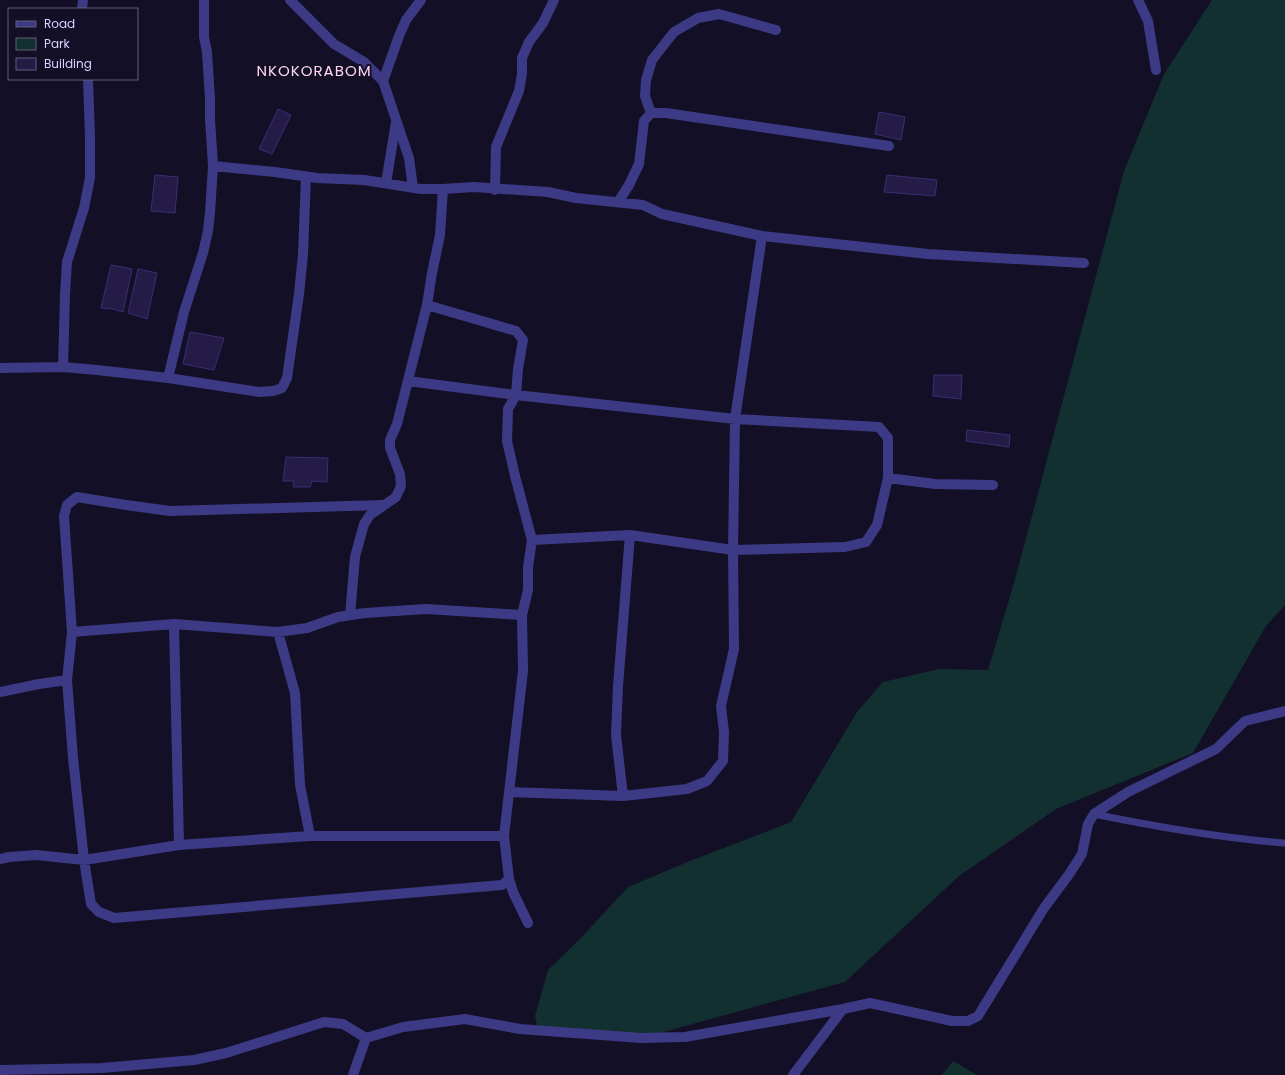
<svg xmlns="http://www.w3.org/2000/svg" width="1285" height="1075" viewBox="0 0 1285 1075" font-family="Poppins,sans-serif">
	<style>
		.green { fill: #12302f }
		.building { fill: #241b47; stroke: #3b2d73 }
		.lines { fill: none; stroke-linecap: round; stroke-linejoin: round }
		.service { stroke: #3d3a85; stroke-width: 7 }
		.minor { stroke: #3d3a85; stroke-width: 10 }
		.labels { text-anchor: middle; stroke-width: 4; stroke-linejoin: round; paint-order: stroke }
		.quarter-label { font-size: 15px; letter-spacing: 1px; fill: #ffd6f0; stroke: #130f26 }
	</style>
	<rect width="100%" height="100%" fill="#130f26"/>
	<!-- green -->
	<path class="green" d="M 1212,0 L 1285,0 L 1285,605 L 1266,626 L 1193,753 L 1056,809 L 959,876 L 845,982 L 649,1036 L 538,1030 L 535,1016 L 548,970 L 580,939 L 628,887 L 690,861 L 791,822 L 857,712 L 883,682 L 939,669 L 988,670 L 1014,583 L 1124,171 L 1164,74 Z
		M 953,1061 L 977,1075 L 942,1075 Z"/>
	<!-- building -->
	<path class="building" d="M 278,109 L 291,115 L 272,154 L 259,149 Z
		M 879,112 L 905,117 L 901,140 L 875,134 Z
		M 155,175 L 178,177 L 175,213 L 151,211 Z
		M 887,175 L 937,180 L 935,196 L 884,192 Z
		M 111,265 L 132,269 L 123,312 L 113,309 L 101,308 Z
		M 138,269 L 157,273 L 147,319 L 128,313 Z
		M 190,332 L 224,338 L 214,370 L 183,364 Z
		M 934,375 L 962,375 L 961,399 L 933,396 Z
		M 967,430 L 1010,435 L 1009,447 L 966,441 Z
		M 286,457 L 328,458 L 327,482 L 312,481 L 310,487 L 293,487 L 294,481 L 283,481 Z"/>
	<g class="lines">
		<!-- service -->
		<path class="service" d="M 1094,814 C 1157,827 1220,838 1285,843"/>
		<!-- minor -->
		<path class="minor" d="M 290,0 L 334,44 L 364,62 L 383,81 L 409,158 L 413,188
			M 1138,0 L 1148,21 L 1156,70
			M 82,9 L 83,0
			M 383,81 L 399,36 L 406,20 L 421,0
			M 651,113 L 645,96 L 646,80 L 652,60 L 674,32 L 698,18 L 719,14 L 776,30
			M 213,166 L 275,172 L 317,178 L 364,180 L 421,189 L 443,189 L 474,187 L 548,192 L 576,198 L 643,205 L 662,214 L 762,236 L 928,254 L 1084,263
			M 386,183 L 396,122
			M 495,190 L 496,147 L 519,91 L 522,74 L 522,58 L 529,42 L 543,23 L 554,0
			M 618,202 L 629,185 L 639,164 L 644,121 L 651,113 L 666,113 L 889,146
			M 63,367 L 65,295 L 67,262 L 84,208 L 90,178 L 90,137 L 88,79
			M 0,368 L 63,367 L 97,370 L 168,378 L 259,392 L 273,391 L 282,388 L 287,378 L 299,294 L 303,254 L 306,176
			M 168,378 L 184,312 L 203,253 L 208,231 L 210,213 L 213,166 L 210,119 L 210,99 L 207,52 L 204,37 L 204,0
			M 408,381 L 516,395 L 735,419 L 879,427 L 888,438 L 888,478 L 877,525 L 866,542 L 845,547 L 733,550 L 630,535 L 532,540 L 515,476 L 507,441 L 508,409 L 516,395 L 518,369 L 523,340 L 516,331 L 427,305
			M 888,478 L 935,484 L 993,485
			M 350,615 L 355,557 L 364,524 L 370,515 L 396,497 L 401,486 L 400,474 L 390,448 L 390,440 L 397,424 L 427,305 L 432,273 L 440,235 L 443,189
			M 174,624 L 179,845
			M 72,632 L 64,516 L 67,505 L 77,497 L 126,505 L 170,511 L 383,505
			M 278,632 L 295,693 L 300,785 L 310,836
			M 0,692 L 39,684 L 67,680 L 72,632 L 174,624 L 278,632 L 307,628 L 338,617 L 365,613 L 426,609 L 522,615
			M 509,792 L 623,796 L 687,789 L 707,781 L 723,761 L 724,732 L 721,706 L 734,649 L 733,550 L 735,419 L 762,236
			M 623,796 L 616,735 L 618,686 L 630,535
			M 504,836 L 523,671 L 522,615 L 528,590 L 528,567 L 532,540
			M 0,859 L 9,857 L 36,855 L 84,860 L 179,845 L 310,836 L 504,836 L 509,879 L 502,885 L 114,918 L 99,912 L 91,904 L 84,860 L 73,758 L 67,680
			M 509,879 L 513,892 L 528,923
			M 0,1070 L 102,1068 L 194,1060 L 226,1053 L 324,1022 L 343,1024 L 366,1038
			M 353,1075 L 366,1038 L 403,1027 L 465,1019 L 520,1029 L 641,1038 L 685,1037 L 843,1009 L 870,1003 L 952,1021 L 968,1021 L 978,1016 L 1044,908 L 1070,873 L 1082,854 L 1088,824 L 1094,814 L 1128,792 L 1216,749 L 1245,721 L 1285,711
			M 793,1075 L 843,1009"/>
	</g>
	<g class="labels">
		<!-- quarter labels -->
		<g class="quarter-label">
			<text x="314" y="76">NKOKORABOM</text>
		</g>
	</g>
	<!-- legend -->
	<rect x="8" y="8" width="130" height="72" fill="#130f26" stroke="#625e7d"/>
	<rect x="16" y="21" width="20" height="6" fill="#3d3a85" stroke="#625e7d"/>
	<text x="44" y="28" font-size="12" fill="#d9d4ff">Road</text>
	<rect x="16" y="38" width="20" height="12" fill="#12302f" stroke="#625e7d"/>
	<text x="44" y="48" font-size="12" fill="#d9d4ff">Park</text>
	<rect x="16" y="58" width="20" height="12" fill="#241b47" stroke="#625e7d"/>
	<text x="44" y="68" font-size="12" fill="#d9d4ff">Building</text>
</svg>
